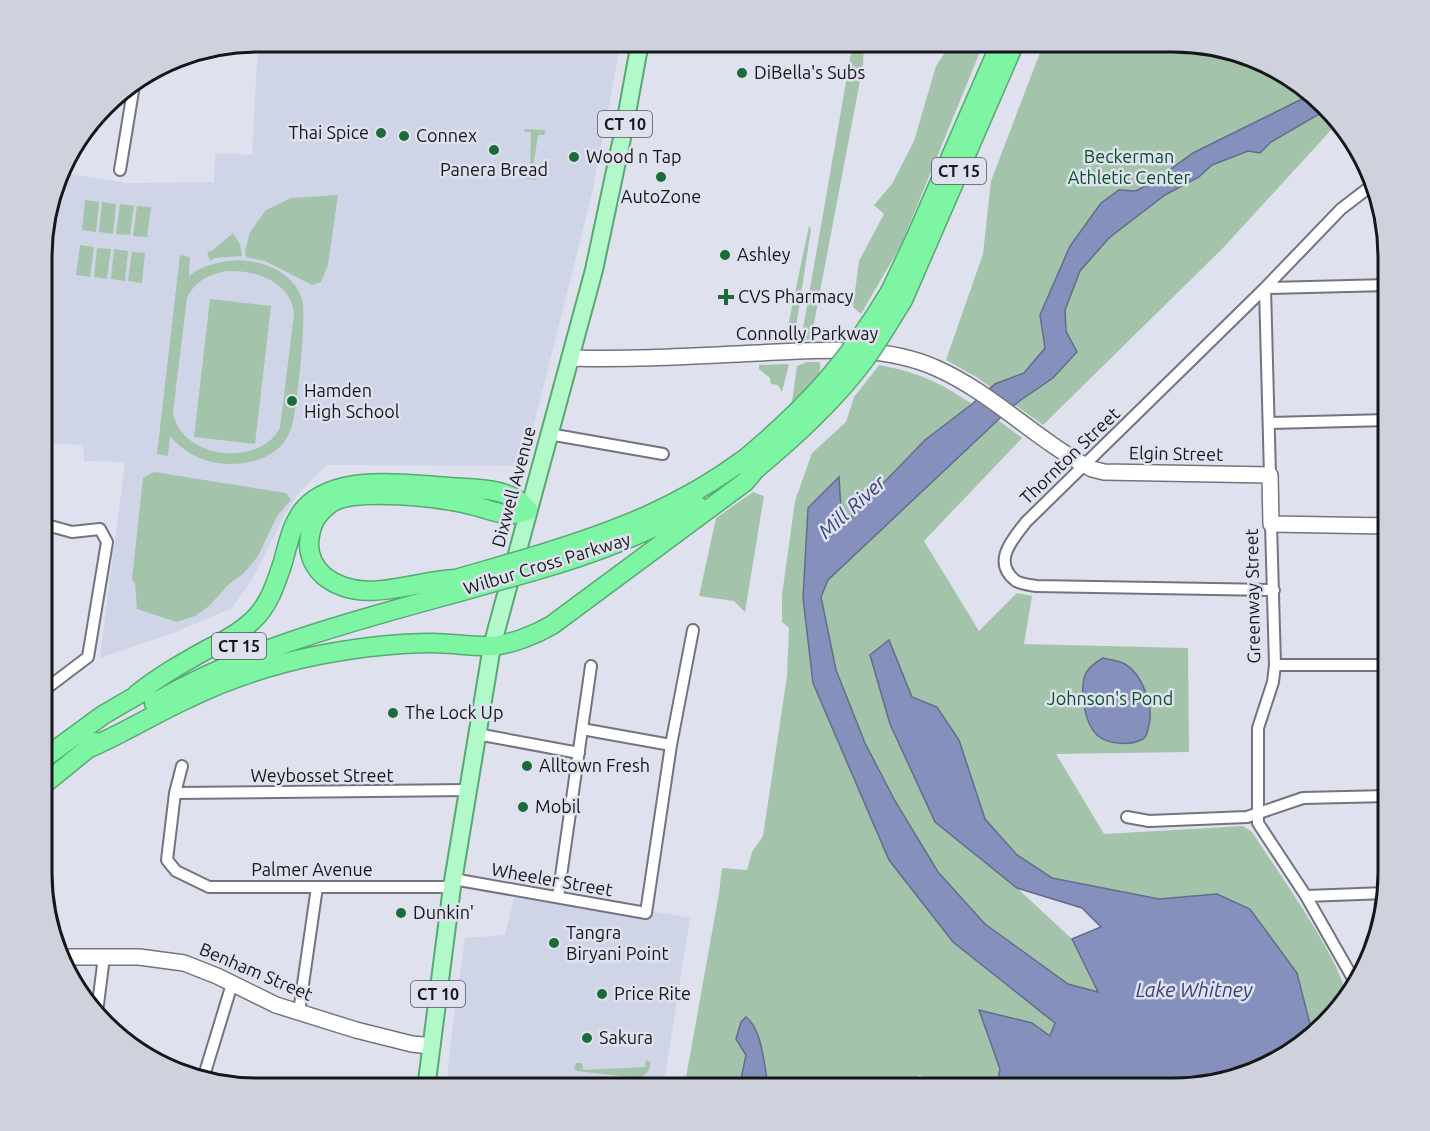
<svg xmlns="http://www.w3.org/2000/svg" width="1430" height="1131" viewBox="0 0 1430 1131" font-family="Ubuntu,sans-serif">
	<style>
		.built { fill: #cfd4e6 }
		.green { fill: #a3c4ab; fill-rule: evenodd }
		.water { fill: #8690bd; stroke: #646c8c; stroke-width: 1.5 }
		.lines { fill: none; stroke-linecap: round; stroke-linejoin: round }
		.minor-casing { stroke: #72757f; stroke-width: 14 }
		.secondary-casing { stroke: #72757f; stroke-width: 18 }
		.primary-casing { stroke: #59a773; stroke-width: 20 }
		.motorway-casing { stroke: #59a773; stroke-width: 21 }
		.minor { stroke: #fff; stroke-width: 10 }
		.secondary { stroke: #fff; stroke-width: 15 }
		.primary { stroke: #b1f9c8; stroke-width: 16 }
		.motorway { stroke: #7df5a3; stroke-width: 18 }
		.motorway-bridge-casing { stroke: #59a773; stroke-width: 21; stroke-linecap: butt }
		.motorway-bridge { stroke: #7df5a3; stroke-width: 18 }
		.poi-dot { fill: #1c6b3a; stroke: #dfe2ee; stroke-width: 2 }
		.labels { text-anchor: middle; stroke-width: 5; stroke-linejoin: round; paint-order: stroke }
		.shield { fill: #dfe2ee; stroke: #52545a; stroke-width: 1.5 }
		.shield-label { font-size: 16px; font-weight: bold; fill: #16171b }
		.poi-label { font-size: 18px; fill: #16171b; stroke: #dfe2ee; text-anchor: start }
		.park-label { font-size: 18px; fill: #055228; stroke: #dfe2ee }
		.street-label { font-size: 18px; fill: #16171b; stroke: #dfe2ee }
		.water-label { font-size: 20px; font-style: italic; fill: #37407a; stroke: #dfe2ee }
		.rim { fill: none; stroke: #16171b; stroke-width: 3 }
	</style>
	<rect width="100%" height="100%" fill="#dfe2ee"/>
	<!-- built -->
	<path class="built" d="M 258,42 L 621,42 L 593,189 L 530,440 L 520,466 L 326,465 L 297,495 L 282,520 L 254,576 L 232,608 L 173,633 L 100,658 L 125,462 L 84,461 L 83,445 L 43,443 L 44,229 L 63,173 L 127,183 L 214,182 L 215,153 L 252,155 Z
		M 514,897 L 650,919 L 651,911 L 690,918 L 663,1089 L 446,1089 L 453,1022 L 465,938 L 505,935 Z"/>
	<!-- green -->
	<path class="green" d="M 853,42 L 864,42 L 863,65 L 811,339 L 801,340 Z
		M 952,42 L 984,42 L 901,245 L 861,314 L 853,307 L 859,261 L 884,214 L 874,205 L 892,184 L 914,141 L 936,66 Z
		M 1044,42 L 1186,42 L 1255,59 L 1315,96 L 1338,126 L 1332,129 L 1222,249 L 1043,425 L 978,378 L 946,360 L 983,254 L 991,181 Z
		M 524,129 L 546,130 L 544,135 L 538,135 L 533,168 L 540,171 L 536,180 L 523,178 L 530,176 L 531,132 L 525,132 Z
		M 338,195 L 328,265 L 321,282 L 312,285 L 265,261 L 246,257 L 245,251 L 250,232 L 266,210 L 291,198 Z
		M 85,200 L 99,202 L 96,232 L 82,230 Z
		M 102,202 L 116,204 L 113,234 L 99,232 Z
		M 120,204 L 134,206 L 130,235 L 116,234 Z
		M 137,206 L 151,207 L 147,237 L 133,236 Z
		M 809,226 L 811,229 L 794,340 L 785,341 L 783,338 L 787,331 Z
		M 233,233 L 240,244 L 242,256 L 214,258 L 210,261 L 207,252 L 212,251 Z
		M 80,245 L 94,247 L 90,277 L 76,275 Z
		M 97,248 L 111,249 L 107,279 L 94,277 Z
		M 114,249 L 128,251 L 125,281 L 111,279 Z
		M 132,252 L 145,253 L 142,283 L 128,281 Z
		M 180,255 L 190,257 L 189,276 C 221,251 287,255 302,299 C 307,316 297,407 292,426 C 290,432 287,438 284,442 C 272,458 250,464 230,464 C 207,464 185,454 170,436 L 168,456 L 157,454 ZM 228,271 C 256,270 291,282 294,314 L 280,428 C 258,469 180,458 173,412 L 187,298 C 195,281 209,274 228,271 Z
		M 210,299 L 271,306 L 255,444 L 194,437 Z
		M 807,362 L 820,362 C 823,381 803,395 791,408 L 797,366 Z
		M 789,364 L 782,392 L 778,385 L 771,384 L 770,378 L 759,369 L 759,365 Z
		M 879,365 C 920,373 937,381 972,404 L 925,440 L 842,527 L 808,507 L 803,598 L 854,775 L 889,860 L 953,942 L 1055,1023 L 1050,1036 L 979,1010 L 1000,1069 L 996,1089 L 950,1089 L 919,1075 L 909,1089 L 684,1089 L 719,893 L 722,868 L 747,870 L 752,852 L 763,836 L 787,676 L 789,628 L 782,622 L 782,595 L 795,501 L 812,453 L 846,422 L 854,397 Z
		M 998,420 L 1022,438 L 924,541 L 979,631 L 1017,593 L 1032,596 L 1024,644 L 1188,648 L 1189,752 L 1056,754 L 1104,834 L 1243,826 L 1252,832 C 1270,860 1347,968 1345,995 C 1344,1012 1324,1023 1312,1032 L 1297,973 L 1250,909 L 1217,894 L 1159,899 L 1052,878 L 1017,855 L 985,819 L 958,740 L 937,707 L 912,697 L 935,822 L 1017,888 L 1072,939 L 1098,992 L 1068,984 L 985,924 L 938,872 L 895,801 L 865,743 L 836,670 L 821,597 L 828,580 Z
		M 154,472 L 286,493 L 291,500 L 277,516 L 258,556 L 244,573 L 228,585 L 209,606 L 195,616 L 177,622 L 137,609 L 135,584 L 132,579 L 143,478 Z
		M 753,492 L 764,496 L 745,612 L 734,601 L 699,596 L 716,518 Z
		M 646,1060 L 650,1062 C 651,1070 646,1076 638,1078 L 577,1071 L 574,1069 L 576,1063 L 582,1063 L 583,1070 L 645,1067 Z"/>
	<!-- water -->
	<path class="water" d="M 1312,94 L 1326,110 L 1271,142 L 1260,153 L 1248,151 L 1212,165 L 1199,177 L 1165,195 L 1109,238 L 1080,271 L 1065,310 L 1066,331 L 1077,352 L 1053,378 L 1018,402 L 998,420 L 828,580 L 821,597 L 836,670 L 865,743 L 895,801 L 938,872 L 985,924 L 1068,984 L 1098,992 L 1072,939 L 1101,927 L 1082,908 L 1017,888 L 935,822 L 890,724 L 870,655 L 889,640 L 912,697 L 937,707 L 959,740 L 985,819 L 1017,855 L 1052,878 L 1159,899 L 1217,894 L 1250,909 L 1297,973 L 1312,1032 L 1255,1072 L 1172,1089 L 996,1089 L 1000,1069 L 979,1010 L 1032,1023 L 1050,1036 L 1055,1023 L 953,942 L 889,860 L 813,683 L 803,598 L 808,508 L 839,477 L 842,526 L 925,440 L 972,404 L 995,384 L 1024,373 L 1045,348 L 1040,315 L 1070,246 L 1101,203 L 1119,190 L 1136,191 L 1157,179 L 1193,153 Z
		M 1103,658 C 1109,660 1118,660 1125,664 C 1142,674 1154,706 1149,725 C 1147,731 1148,737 1141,740 C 1128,746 1107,744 1097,735 C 1084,723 1079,688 1086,673 C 1090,666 1096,662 1103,658 Z
		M 746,1017 C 763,1029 764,1069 769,1089 L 742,1087 L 741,1079 L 746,1055 L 736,1039 L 741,1022 Z"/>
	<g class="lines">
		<defs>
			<path id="minor" d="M 120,170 L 134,85
				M 1269,423 L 1388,420
				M 549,434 L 663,454
				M 1270,475 L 1265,288 L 1388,285
				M 1271,524 L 1275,665 L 1273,682 L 1258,728 L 1258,823 L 1306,896 L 1355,982
				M 1274,590 L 1036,586 C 1030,585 1021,584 1016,581 C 991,562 1013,539 1026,522 L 1265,288 L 1341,209 L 1371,186
				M 1275,665 L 1388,665
				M 43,691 L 88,657 L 107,542 L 100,529 L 72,532 L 43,524
				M 582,729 L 671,745
				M 477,734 L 579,753
				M 182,766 L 175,793 L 167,860 L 176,871 L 209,887 L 452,887
				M 175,793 L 468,790
				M 1127,817 L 1149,821 L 1247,817 L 1303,798 L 1388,796
				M 453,879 L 646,913 L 671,745 L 693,630
				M 1306,896 L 1386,893
				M 558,897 L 591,666
				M 97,1012 L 104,957
				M 299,1012 L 317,887
				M 203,1079 L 232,984"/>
			<path id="secondary" d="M 571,358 C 633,360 695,356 757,353 C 816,351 880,343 936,368 C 993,393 1037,441 1092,469 L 1104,472 L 1270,475 L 1271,524 L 1388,526
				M 61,957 L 139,957 L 184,963 L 217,976 L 276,1005 L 356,1030 L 412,1044 L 432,1046"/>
			<path id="primary" d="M 426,1089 L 452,887 L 492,646 L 594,270 L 625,124 L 640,42"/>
			<path id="motorway" d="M 890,292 L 915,239 L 1001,42
				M 903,300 L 1015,42
				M 538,555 C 616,531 680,507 746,458
				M 534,571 C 591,555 645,535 697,505
				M 445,582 L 487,570
				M 137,694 C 158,677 181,664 206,650 C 222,642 238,634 252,621 C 269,606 276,583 283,562 C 288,544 292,522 305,508 C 336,473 407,484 449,487 C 475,489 512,487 528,510 C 507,520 493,510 471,505 C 443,498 355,487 331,503 C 316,514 310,525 309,544 C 309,556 315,568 324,576 C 363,607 413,580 456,579
				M 154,703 C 256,643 371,617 484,585
				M 87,749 C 122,734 154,714 189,698 C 230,678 274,664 319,655 C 356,648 395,643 432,643 C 452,643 472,647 492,646 C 512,644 535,635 552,625 L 745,482 L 755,470
				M 43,759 L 103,715 L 146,690
				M 43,785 L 96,742"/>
		</defs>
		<!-- minor casing -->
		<use href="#minor" class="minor-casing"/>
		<!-- secondary casing -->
		<use href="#secondary" class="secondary-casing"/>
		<!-- primary casing -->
		<use href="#primary" class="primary-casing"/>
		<!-- motorway casing -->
		<use href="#motorway" class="motorway-casing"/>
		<!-- minor -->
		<use href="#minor" class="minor"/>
		<!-- secondary -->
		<use href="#secondary" class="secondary"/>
		<!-- primary -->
		<use href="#primary" class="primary"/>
		<!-- motorway -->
		<use href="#motorway" class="motorway"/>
		<defs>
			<path id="motorway-bridge" d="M 746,458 C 808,406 848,362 890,292
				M 755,470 C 794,437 832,403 863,362 C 878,342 890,321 903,300
				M 487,570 L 538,555
				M 484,585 L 534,571"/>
		</defs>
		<!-- motorway-bridge casing -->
		<use href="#motorway-bridge" class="motorway-bridge-casing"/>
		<!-- motorway-bridge -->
		<use href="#motorway-bridge" class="motorway-bridge"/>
	</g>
	<!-- markers -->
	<g class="poi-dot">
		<circle cx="742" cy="73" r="6"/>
		<circle cx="381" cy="133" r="6"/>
		<circle cx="404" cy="136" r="6"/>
		<circle cx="494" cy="150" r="6"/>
		<circle cx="574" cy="157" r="6"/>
		<circle cx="661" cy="177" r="6"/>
		<circle cx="725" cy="255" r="6"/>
		<path d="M723 288h6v6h6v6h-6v6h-6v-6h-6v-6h6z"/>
		<circle cx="292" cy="401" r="6"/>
		<circle cx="393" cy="713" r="6"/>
		<circle cx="527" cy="766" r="6"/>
		<circle cx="523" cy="807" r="6"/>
		<circle cx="401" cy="913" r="6"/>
		<circle cx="554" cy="943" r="6"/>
		<circle cx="602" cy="994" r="6"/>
		<circle cx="587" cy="1038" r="6"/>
	</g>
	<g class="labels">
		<!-- shield labels -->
		<g class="shield">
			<rect x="598" y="111" width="54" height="26" rx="4.5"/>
			<rect x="932" y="158" width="54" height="26" rx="4.5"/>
			<rect x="212" y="633" width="54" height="26" rx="4.5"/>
			<rect x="411" y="981" width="54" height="26" rx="4.5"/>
		</g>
		<g class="shield-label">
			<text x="625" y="130">CT 10</text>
			<text x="959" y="177">CT 15</text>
			<text x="239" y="652">CT 15</text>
			<text x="438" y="1000">CT 10</text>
		</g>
		<!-- poi labels -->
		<g class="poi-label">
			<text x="754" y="79">DiBella's Subs</text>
			<text x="369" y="139" text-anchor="end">Thai Spice</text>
			<text x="416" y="142">Connex</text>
			<text x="586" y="163">Wood n Tap</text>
			<text x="494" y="176" text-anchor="middle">Panera Bread</text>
			<text x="661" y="203" text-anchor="middle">AutoZone</text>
			<text x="737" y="261">Ashley</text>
			<text x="738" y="303">CVS Pharmacy</text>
			<text x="304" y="397">Hamden<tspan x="304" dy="21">High School</tspan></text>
			<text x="405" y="719">The Lock Up</text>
			<text x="539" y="772">Alltown Fresh</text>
			<text x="535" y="813">Mobil</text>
			<text x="413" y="919">Dunkin'</text>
			<text x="566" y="939">Tangra<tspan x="566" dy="21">Biryani Point</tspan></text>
			<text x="614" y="1000">Price Rite</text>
			<text x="599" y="1044">Sakura</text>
		</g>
		<!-- park labels -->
		<g class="park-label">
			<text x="1129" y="163">Beckerman<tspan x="1129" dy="21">Athletic Center</tspan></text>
			<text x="1110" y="705">Johnson's Pond</text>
		</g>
		<!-- street labels -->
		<g class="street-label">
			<text x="807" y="340">Connolly Parkway</text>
			<text transform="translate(1176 454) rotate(1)" y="6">Elgin Street</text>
			<text transform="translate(1070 456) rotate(-44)" y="6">Thornton Street</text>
			<text transform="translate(514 487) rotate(-75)" y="6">Dixwell Avenue</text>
			<text transform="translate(547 564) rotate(-17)" y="6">Wilbur Cross Parkway</text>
			<text transform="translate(1253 596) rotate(-91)" y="6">Greenway Street</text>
			<text x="322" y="782">Weybosset Street</text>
			<text x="312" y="876">Palmer Avenue</text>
			<text transform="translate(552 880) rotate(10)" y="6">Wheeler Street</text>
			<text transform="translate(256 972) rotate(23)" y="6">Benham Street</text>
		</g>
		<!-- water labels -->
		<g class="water-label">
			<text transform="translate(852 507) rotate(-42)" y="7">Mill River</text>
			<text x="1194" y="997">Lake Whitney</text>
		</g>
	</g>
	<!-- crop -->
	<path d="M0 0H1430V1131H0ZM257 52H1173A205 205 0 0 1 1378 257V873A205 205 0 0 1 1173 1078H257A205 205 0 0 1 52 873V257A205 205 0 0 1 257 52Z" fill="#cfd2dd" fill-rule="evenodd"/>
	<path class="rim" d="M257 52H1173A205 205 0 0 1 1378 257V873A205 205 0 0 1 1173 1078H257A205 205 0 0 1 52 873V257A205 205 0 0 1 257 52Z"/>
</svg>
